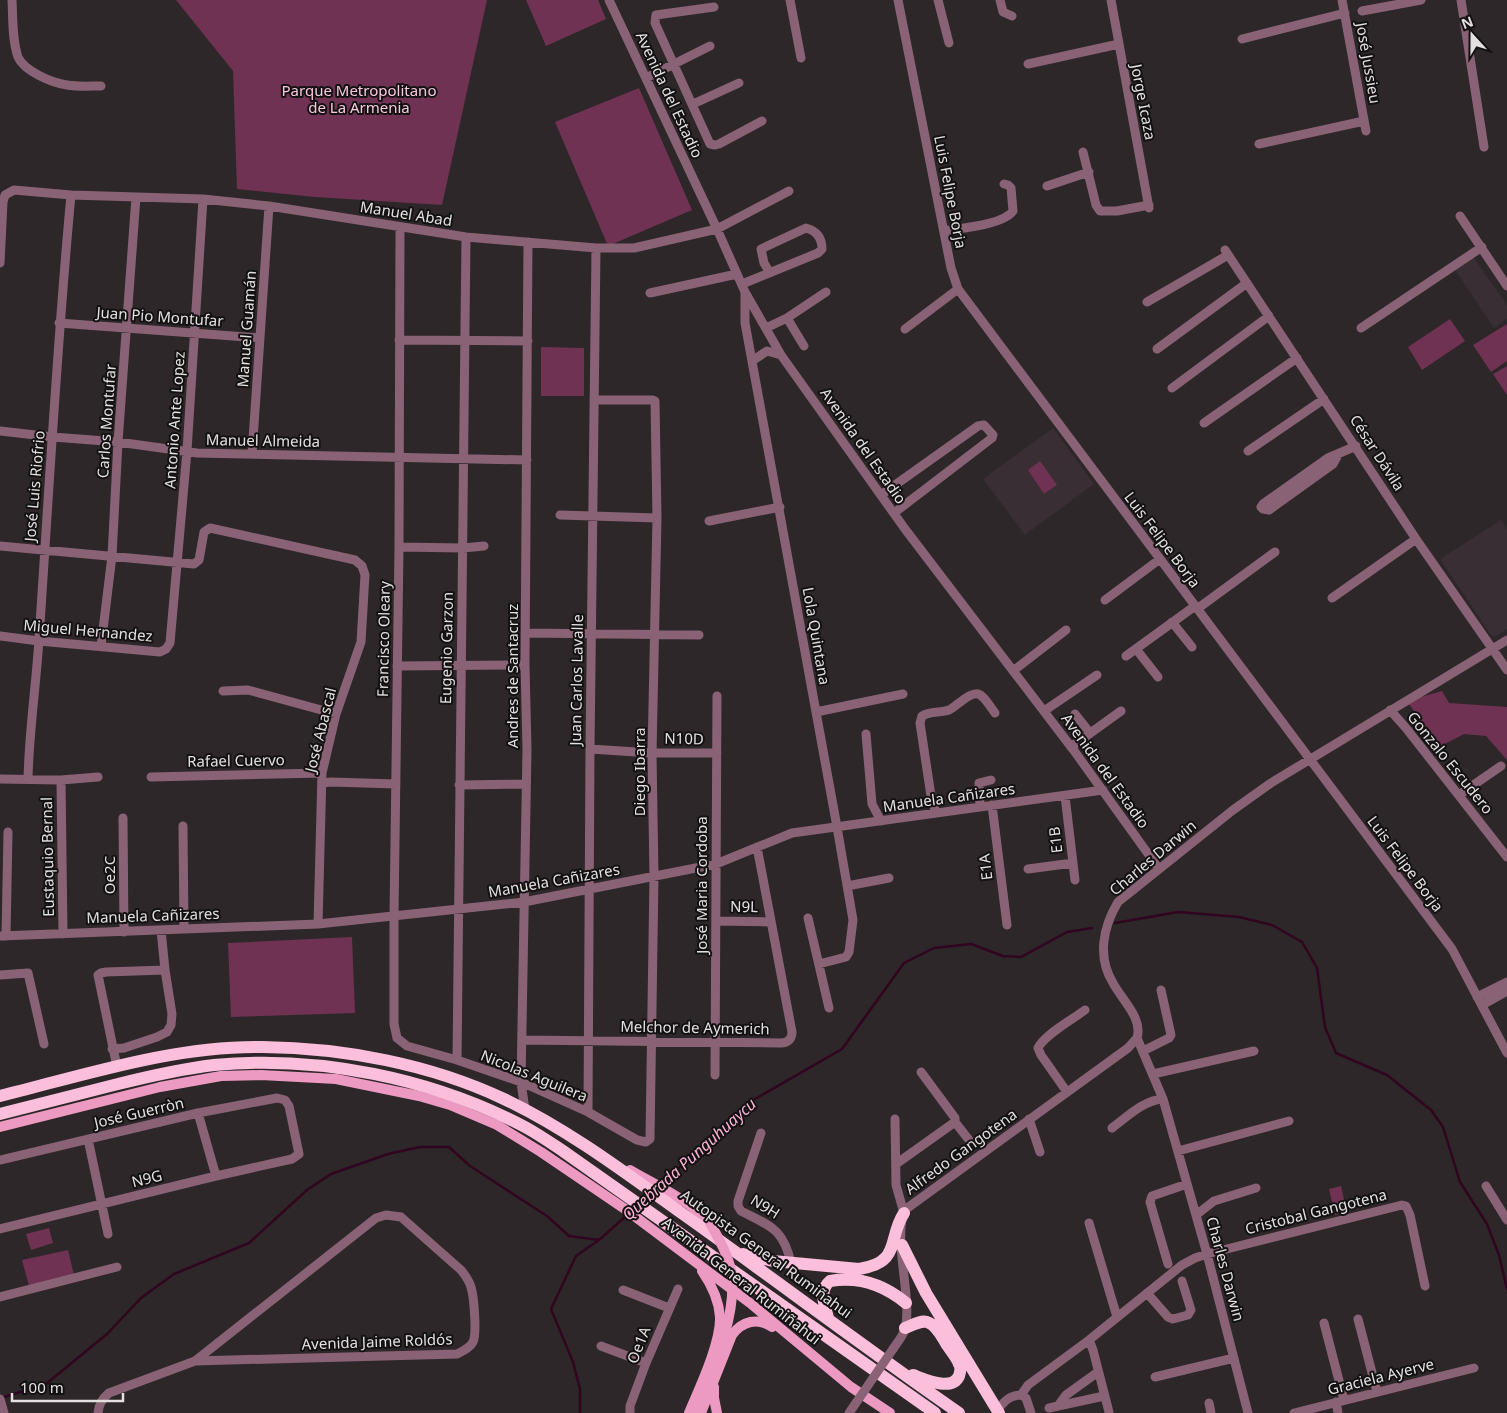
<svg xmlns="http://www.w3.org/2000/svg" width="1507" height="1413" viewBox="0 0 1507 1413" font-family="'Noto Sans',sans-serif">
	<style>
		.built { fill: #392e34 }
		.green { fill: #6f3252 }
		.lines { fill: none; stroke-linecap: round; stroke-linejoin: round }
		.stream { stroke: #31051f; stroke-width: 2.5 }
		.minor { stroke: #8a6275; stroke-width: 9 }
		.major { stroke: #ec9ac2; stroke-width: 10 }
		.highway { stroke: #fbbfdb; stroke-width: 12 }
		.minor-bridge { stroke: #8a6275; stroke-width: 9 }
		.major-bridge { stroke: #ec9ac2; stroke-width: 10 }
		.labels { text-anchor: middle; stroke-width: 4; stroke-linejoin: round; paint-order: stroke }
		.street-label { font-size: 15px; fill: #e4e0e1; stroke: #131112 }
		.park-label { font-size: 15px; fill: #f8c7dd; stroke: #131112 }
		.water-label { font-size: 16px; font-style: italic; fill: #fcb3d6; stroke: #131112 }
	</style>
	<rect width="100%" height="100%" fill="#2d2729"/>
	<!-- built -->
	<path class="built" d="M 1472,255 L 1507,305 L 1507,319 L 1494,328 L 1454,268 Z
		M 1053,428 L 1094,484 L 1025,535 L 983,479 Z
		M 1501,520 L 1507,529 L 1507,629 L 1496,636 L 1491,635 L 1440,559 Z"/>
	<!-- green -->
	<path class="green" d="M 176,0 L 487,0 L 442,205 L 315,197 L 237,189 L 233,71 Z
		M 526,0 L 598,0 L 606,19 L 546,46 Z
		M 639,88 L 692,210 L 608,246 L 555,122 Z
		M 1450,319 L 1465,341 L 1422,370 L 1408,347 Z
		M 1507,324 L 1507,361 L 1491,372 L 1473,345 Z
		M 541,347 L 584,348 L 584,396 L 541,396 Z
		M 1507,366 L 1507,395 L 1493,374 Z
		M 1040,461 L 1057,485 L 1044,494 L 1028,470 Z
		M 1442,691 L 1449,703 L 1507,707 L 1507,760 L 1486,736 L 1464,734 L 1439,747 L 1407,701 Z
		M 352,937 L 355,1013 L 231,1017 L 228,943 Z
		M 1341,1186 L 1347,1212 L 1335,1215 L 1329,1189 Z
		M 49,1228 L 53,1243 L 31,1250 L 26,1234 Z
		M 68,1250 L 74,1275 L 29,1286 L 22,1260 Z"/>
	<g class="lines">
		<!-- stream -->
		<path class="stream" d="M 1115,923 L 1178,912 L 1239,917 L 1272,925 L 1302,942 L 1317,968 L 1325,1027 L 1336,1053 L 1387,1075 L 1431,1110 L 1443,1127 L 1460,1182 L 1487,1224 L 1499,1255 L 1507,1289
			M 661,1184 L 755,1099 L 842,1049 L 904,963 L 934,948 L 971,944 L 1003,956 L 1021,957 L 1067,932 L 1092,928
			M 1,1398 L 46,1384 L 107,1334 L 141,1298 L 174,1274 L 249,1243 L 307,1190 L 331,1174 L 388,1154 L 420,1147 L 449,1147 L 470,1166 L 547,1216 L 569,1236 L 599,1240
			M 580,1413 L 580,1389 L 573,1362 L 551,1309 L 576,1256 L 599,1240 L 627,1215"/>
		<!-- minor -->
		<path class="minor" d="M 12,0 C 13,18 12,40 18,57 C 24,71 52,83 67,85 C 78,87 90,86 101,86
			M 609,0 L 717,229 L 745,292 L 781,355 L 905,529 L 1075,752 L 1159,869
			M 790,0 L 801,58
			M 898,0 L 951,268 L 958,289 L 1452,949 L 1507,1053
			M 938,0 L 949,43
			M 1000,0 L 1003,12 L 1012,16
			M 1111,0 L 1149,208
			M 1342,0 L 1366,131
			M 1461,0 L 1484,147
			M 714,7 L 656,15 L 655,23 L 710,144 L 715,145 L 719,144 L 762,121
			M 1362,11 L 1421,0
			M 1242,39 L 1345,13
			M 1028,64 L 1119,44
			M 646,78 L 710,46
			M 693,104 L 739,83
			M 1259,144 L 1364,121
			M 1083,152 L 1096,205 L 1100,211 L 1117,211 L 1149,205
			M 1047,186 L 1089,172
			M 1460,216 L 1507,286
			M 400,227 L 399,547 L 394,916 L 394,1024 L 397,1038 L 407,1046 L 457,1060 L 521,1082 L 588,1112 L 637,1140 L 646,1142 L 650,1139 L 654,876 L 652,753 L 657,518 L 655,401 L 653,400 L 594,400
			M 944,231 C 961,228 1003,225 1013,211 L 1011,188 L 1008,185 L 1004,184
			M 1225,250 L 1416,539 L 1507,670
			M 0,263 L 3,202 L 5,195 L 14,190 L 71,195 L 203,199 L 269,206 L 466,237 L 596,248 L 634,248 L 717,229 L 789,191
			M 742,284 L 818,253 L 822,249 C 822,238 817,231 806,228 L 761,249 L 764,263 L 770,273
			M 745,292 L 745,323 L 837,827 L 853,920 L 849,952 L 846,957 L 819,964
			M 650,293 L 737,274
			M 1147,302 L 1228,255
			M 787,318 L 804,346
			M 59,323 L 260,338
			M 766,328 L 787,318 L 826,292
			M 1361,328 L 1482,247
			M 905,329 L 958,289
			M 399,340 L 528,341
			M 1157,349 L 1247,283
			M 752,361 L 767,351 L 781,355
			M 1172,388 L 1269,316
			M 1204,423 L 1297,358
			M 0,431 L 53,437 L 118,442 L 197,453 L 527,460
			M 1248,451 L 1324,399
			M 1339,453 L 1333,464 L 1269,510 L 1263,509 L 1261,507 L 1263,504 L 1328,458 L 1356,446
			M 252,454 L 269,206
			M 881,495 L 978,426 L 984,425 L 993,435 L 992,438 L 894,513
			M 560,515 L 657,518
			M 709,521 L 780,507
			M 0,546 L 194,564 L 199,560 L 204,532 L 210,528 L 355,560 L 362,566 L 365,575 L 361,642 L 336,714 L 322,773 L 318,924
			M 399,547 L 463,548 L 484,546
			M 1332,598 L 1416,539
			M 1105,600 L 1160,559
			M 1197,609 L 1275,552
			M 1172,622 L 1192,647
			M 526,633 L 699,635
			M 0,636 L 39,641 L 160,652 L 166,649 L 170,643 L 187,451 L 203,199
			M 101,646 L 112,556 L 118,442 L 136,197
			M 1136,649 L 1158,677
			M 1126,656 L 1195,606
			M 397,666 L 525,665
			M 1013,671 L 1066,630
			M 223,691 L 248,690 L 336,714
			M 1390,710 L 1406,728 L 1507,857
			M 1044,711 L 1097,675
			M 816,712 L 903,694
			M 1075,714 L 1090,733
			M 866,734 L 872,804 L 881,821
			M 1071,747 L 1121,711
			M 590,749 L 652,753 L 717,753
			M 151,777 L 322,773
			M 0,779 L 61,780 L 98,777
			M 28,779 C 29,732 36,686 39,639 C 49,491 57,343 71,195
			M 61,780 L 63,934
			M 322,783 L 331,782 L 396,784
			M 459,785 L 526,784
			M 1459,795 L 1501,766
			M 1065,796 L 1075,880
			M 992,805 L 1007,925
			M 980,807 L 979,783 L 991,780
			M 936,813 L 931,796 L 920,723 L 922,716 C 930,711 940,713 949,710 C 953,708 956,705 959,703 C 980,686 981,694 995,713
			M 123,818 L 124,932
			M 183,826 L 184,929
			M 1028,869 L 1073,863
			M 847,886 L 889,878
			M 808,918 L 829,1008
			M 716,921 L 771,922
			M 0,936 L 318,924 L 524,902 L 716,864 L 792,833 L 1103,790
			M 6,936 L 8,832
			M 0,975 L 28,973 L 44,1044
			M 1477,997 L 1507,982
			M 1482,1005 L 1507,991
			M 522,1040 L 781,1043 C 788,1043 792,1039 792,1032 L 757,847
			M 112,1049 L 124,1048 L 157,1037 L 167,1032 L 171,1025 L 172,1014 L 165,970 L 161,930
			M 1143,1051 L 1169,1038 L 1171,1035 L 1161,990
			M 457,1060 L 466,237
			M 117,1067 L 98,975 L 101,973 L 106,972 L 165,970
			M 1153,1074 L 1254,1051
			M 715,1075 L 717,696
			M 1067,1092 L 1041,1055 L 1038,1048 C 1044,1035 1073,1019 1085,1010
			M 525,1110 L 521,1082 L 527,750 L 525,665 L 528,242
			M 588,1112 L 590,749 L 596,248
			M 198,1113 L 216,1176
			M 895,1119 L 896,1185 L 904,1213
			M 1029,1119 L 1040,1152
			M 955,1122 L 969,1140
			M 1112,1128 C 1127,1117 1144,1100 1163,1099
			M 761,1133 L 738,1201 L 738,1206 L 741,1211 C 770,1226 783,1228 791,1263
			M 88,1139 L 108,1234
			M 1178,1151 L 1289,1121
			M 0,1160 L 198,1113 L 277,1098 L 285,1100 L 289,1106 L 299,1154 L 292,1159 L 216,1176 L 0,1229
			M 896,1164 L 955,1122 L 955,1118 L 921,1072
			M 1486,1186 L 1507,1220
			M 1196,1215 L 1214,1201 L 1256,1188
			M 1089,1223 L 1117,1317
			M 1168,1264 L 1150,1202 L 1152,1196 L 1187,1184
			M 623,1290 L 669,1308
			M 1147,1293 L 1168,1317 L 1173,1319 L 1188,1315 L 1191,1310 L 1182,1281
			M 0,1297 L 117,1267
			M 1358,1319 L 1377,1392
			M 1324,1323 L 1344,1400
			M 1089,1340 L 1093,1350 L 1109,1412
			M 601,1346 L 646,1363
			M 893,1349 C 897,1343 903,1336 905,1329 C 913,1298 891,1233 906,1209 L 1128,1048 L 1137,1038
			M 1155,1377 L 1234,1358
			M 1021,1395 L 1026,1398 L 1031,1413
			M 0,1399 L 4,1413
			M 1336,1402 L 1338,1413
			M 1209,1403 L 1211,1413
			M 1058,1406 L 1066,1395 L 1098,1372
			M 1049,1408 L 1104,1396
			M 997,1410 C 1004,1402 1009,1395 1021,1395 L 1028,1385 L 1089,1340 L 1182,1265 L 1195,1258 L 1207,1254 L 1402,1205 L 1406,1206 L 1410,1215 L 1425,1286
			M 98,1413 C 99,1404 102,1399 109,1393 L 195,1361 L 376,1218 L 386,1215 L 401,1217 L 461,1270 C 465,1275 469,1280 471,1287 C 474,1297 477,1334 473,1342 C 470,1348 463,1351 457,1354 L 195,1361
			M 630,1413 L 630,1406 L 646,1363 L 678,1289
			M 1248,1413 L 1207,1254 L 1163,1099 L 1137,1038 C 1143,1018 1122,1000 1113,983 C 1097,957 1103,927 1118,902 L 1233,810 L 1271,783 L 1507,640
			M 1294,1413 L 1474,1368"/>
		<!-- major -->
		<path class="major" d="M 0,1127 L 160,1087 L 221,1076 L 261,1075 L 336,1079 L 419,1096 L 450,1105 L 497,1125 L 541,1152 L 625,1209 L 750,1303 L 851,1387 L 890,1413
			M 630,1170 C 661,1188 684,1197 710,1223
			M 714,1387 L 714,1398 L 717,1413
			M 689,1413 C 699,1389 721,1343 720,1317 C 719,1301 711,1284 702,1271
			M 701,1413 L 732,1335 C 742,1321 758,1317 772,1327"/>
		<!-- highway -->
		<path class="highway" d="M 0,1096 C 84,1075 176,1045 263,1047 C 344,1048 430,1064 504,1099 C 567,1129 623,1171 680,1212 C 773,1278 865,1348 959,1413
			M 0,1114 C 38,1104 76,1095 114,1085 C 146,1077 180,1069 214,1065 C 318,1055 432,1078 525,1127 C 538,1134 551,1143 563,1151 L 935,1413
			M 902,1245 L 926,1293 L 999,1413
			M 743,1254 L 773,1261 L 859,1269 C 902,1262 887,1239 904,1213
			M 828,1318 C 825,1305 818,1291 830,1281 C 859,1276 883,1284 906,1303
			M 905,1328 C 911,1326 920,1320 927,1322 C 937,1325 942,1337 947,1345 C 951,1351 957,1358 959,1364 C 961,1367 960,1373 959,1376 C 952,1392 924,1379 913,1375"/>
		<!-- minor-bridge -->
		<path class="minor-bridge" d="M 849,1413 L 893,1349"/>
		<!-- major-bridge -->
		<path class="major-bridge" d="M 695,1413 C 711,1372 736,1321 732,1276 C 730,1258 719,1239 710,1223"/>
	</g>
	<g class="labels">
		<!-- street labels -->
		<g class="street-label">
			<text transform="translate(1368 63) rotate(80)" y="5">José Jussieu</text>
			<text transform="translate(669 95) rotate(65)" y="5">Avenida del Estadio</text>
			<text transform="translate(1143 102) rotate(79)" y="5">Jorge Icaza</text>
			<text transform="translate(950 192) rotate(79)" y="5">Luis Felipe Borja</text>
			<text transform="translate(406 214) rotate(9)" y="5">Manuel Abad</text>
			<text transform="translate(160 317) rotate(4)" y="5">Juan Pio Montufar</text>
			<text transform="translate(247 329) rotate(-86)" y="5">Manuel Guamán</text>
			<text transform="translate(175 420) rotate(-86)" y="5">Antonio Ante Lopez</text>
			<text transform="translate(107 421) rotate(-86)" y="5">Carlos Montufar</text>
			<text transform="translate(263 441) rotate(1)" y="5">Manuel Almeida</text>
			<text transform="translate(863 446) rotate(55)" y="5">Avenida del Estadio</text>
			<text transform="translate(1377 453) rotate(57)" y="5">César Dávila</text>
			<text transform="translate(35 486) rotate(-85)" y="5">José Luis Riofrio</text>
			<text transform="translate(1162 540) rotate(53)" y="5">Luis Felipe Borja</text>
			<text transform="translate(88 631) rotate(5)" y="5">Miguel Hernandez</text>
			<text transform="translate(816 636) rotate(80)" y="5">Lola Quintana</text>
			<text transform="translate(384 639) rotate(-89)" y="5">Francisco Oleary</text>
			<text transform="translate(447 648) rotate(-89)" y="5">Eugenio Garzon</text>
			<text transform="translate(513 676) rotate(-90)" y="5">Andres de Santacruz</text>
			<text transform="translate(577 680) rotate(-89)" y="5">Juan Carlos Lavalle</text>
			<text transform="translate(321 730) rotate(-76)" y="5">José Abascal</text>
			<text transform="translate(684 739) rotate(1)" y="5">N10D</text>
			<text transform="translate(236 761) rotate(-1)" y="5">Rafael Cuervo</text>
			<text transform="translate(1450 763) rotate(51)" y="5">Gonzalo Escudero</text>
			<text transform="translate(1105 771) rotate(54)" y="5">Avenida del Estadio</text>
			<text transform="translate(640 772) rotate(-90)" y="5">Diego Ibarra</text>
			<text transform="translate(949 798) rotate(-8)" y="5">Manuela Cañizares</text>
			<text transform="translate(1056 840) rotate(-97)" y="5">E1B</text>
			<text transform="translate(48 857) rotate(-91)" y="5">Eustaquio Bernal</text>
			<text transform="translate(1153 858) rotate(-40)" y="5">Charles Darwin</text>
			<text transform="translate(1405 864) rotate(53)" y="5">Luis Felipe Borja</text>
			<text transform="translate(986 867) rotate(-97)" y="5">E1A</text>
			<text transform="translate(110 875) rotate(-90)" y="5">Oe2C</text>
			<text transform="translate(554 881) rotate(-10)" y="5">Manuela Cañizares</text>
			<text transform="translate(702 885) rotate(-90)" y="5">José Maria Cordoba</text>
			<text transform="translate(744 907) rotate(1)" y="5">N9L</text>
			<text transform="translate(153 916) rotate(-2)" y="5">Manuela Cañizares</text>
			<text transform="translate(695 1028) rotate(1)" y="5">Melchor de Aymerich</text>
			<text transform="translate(534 1076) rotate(22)" y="5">Nicolas Aguilera</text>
			<text transform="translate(139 1113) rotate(-13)" y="5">José Guerròn</text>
			<text transform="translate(961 1152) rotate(-36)" y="5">Alfredo Gangotena</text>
			<text transform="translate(147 1179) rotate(-14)" y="5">N9G</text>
			<text transform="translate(765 1207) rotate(32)" y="5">N9H</text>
			<text transform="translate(1316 1212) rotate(-14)" y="5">Cristobal Gangotena</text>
			<text transform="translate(766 1254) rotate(36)" y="5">Autopista General Rumiñahui</text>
			<text transform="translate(1225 1269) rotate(75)" y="5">Charles Darwin</text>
			<text transform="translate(741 1281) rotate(38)" y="5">Avenida General Rumiñahui</text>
			<text transform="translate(377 1342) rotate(-2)" y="5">Avenida Jaime Roldós</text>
			<text transform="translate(639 1345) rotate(-68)" y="5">Oe1A</text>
			<text transform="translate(1381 1377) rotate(-14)" y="5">Graciela Ayerve</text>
		</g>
		<!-- park labels -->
		<g class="park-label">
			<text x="359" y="96">Parque Metropolitano<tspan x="359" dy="17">de La Armenia</tspan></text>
		</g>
		<!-- water labels -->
		<g class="water-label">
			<text transform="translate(689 1159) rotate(-42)" y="6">Quebrada Punguhuaycu</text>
		</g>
	</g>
	<!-- north arrow -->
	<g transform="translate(1472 35) rotate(339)" stroke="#131112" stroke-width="4" paint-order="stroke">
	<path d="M0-4L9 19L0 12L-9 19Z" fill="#e4e0e1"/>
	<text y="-8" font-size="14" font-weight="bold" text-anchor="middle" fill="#e4e0e1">N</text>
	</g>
	<!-- scale -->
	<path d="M12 1393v8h111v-8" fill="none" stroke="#e4e0e1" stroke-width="2.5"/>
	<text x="20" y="1393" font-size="15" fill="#e4e0e1" stroke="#131112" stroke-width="4" paint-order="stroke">100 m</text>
</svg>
